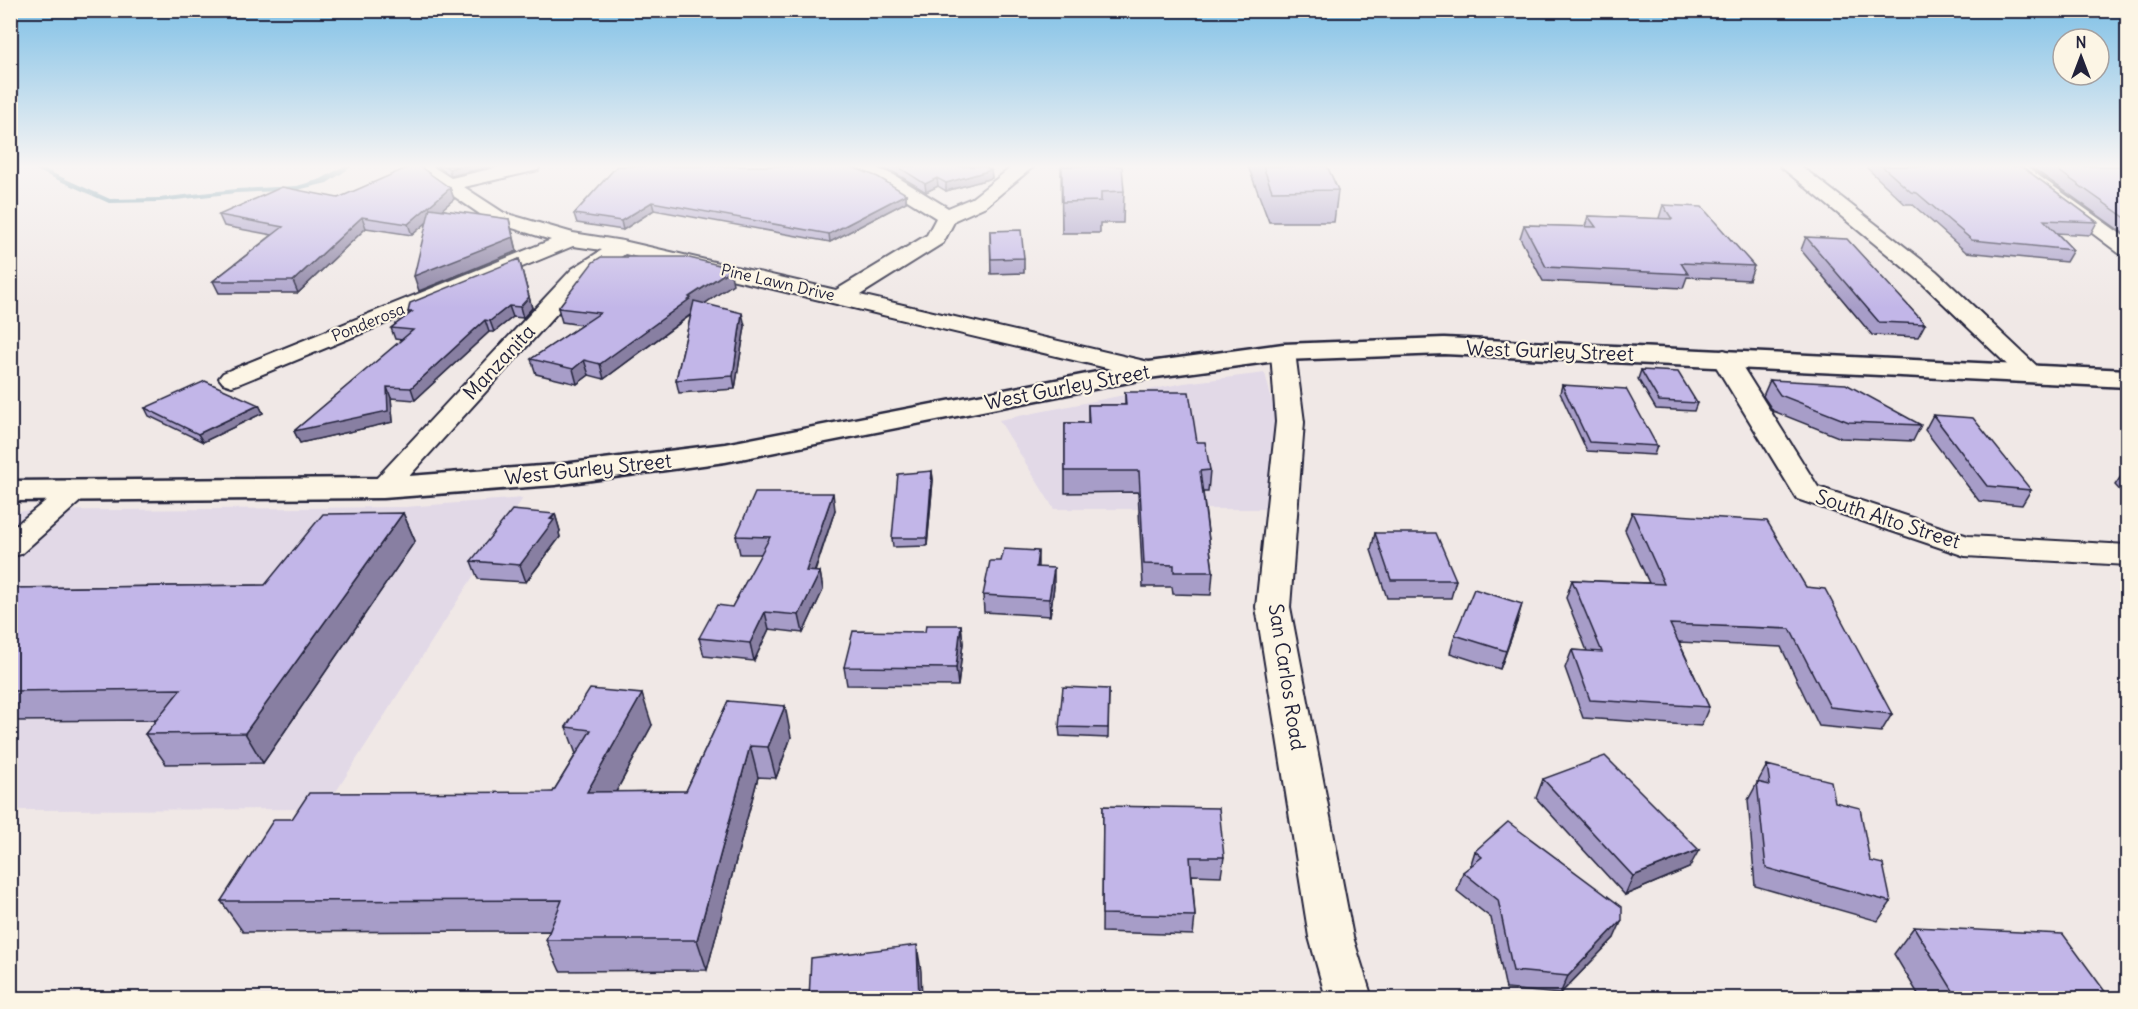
<svg xmlns="http://www.w3.org/2000/svg" width="2138" height="1009" viewBox="0 0 2138 1009" font-family="Delius,sans-serif">
	<style>
		.built { fill: #e2d9e7 }
		.lines { fill: none; stroke-linecap: round; stroke-linejoin: round }
		.stream { fill: #5c8c9f; fill-rule: evenodd }
		.street-casing { stroke: #22223b; stroke-width: 4 }
		.secondary-casing { stroke: #22223b; stroke-width: 5 }
		.street { fill: #fcf5e5; fill-rule: evenodd }
		.secondary { fill: #fcf5e5; fill-rule: evenodd }
		.wall { fill: #a79dc8; stroke: #22223b; stroke-width: 1.5 }
		.shaded-wall { fill: #887fa2; stroke: #22223b; stroke-width: 1.5 }
		.building { fill: #c2b6e8; stroke: #22223b; stroke-width: 1.5 }
		.labels { text-anchor: middle; stroke-width: 4.5; stroke-linejoin: round; paint-order: stroke }
		.far-street-label { font-size: 16px; fill: #22223b; stroke: #fcf5e5 }
		.street-label { font-size: 20px; fill: #22223b; stroke: #fcf5e5 }
	</style>
	<rect width="100%" height="100%" fill="#f0e8e6"/>
	<filter id="ink" filterUnits="userSpaceOnUse"><feTurbulence type="fractalNoise" baseFrequency=".0167" numOctaves="2"/><feDisplacementMap in="SourceGraphic" scale="12" xChannelSelector="R" yChannelSelector="G"/><feConvolveMatrix kernelMatrix="1 2 1 2 8 2 1 2 1" color-interpolation-filters="sRGB"/></filter>
	<g filter="url(#ink)">
		<!-- built -->
		<path class="built" d="M 1265,373 L 1275,414 L 1269,509 L 1054,509 L 999,420 L 1184,383 Z
			M 523,498 L 325,809 L 11,810 L 11,511 L 405,507 Z"/>
		<g class="lines">
			<!-- stream -->
			<path class="stream" d="M 27,166 L 37,166 L 110,199 L 159,198 L 236,189 L 297,186 L 321,179 L 344,166 L 353,166 L 327,183 L 297,190 L 236,193 L 159,202 L 109,203 Z"/>
			<defs>
				<path id="street" d="M 410,166 L 432,166 L 451,178 L 504,166 L 540,166 L 538,170 L 464,187 L 504,213 L 573,233 L 623,241 L 836,290 L 927,235 L 936,218 L 880,183 L 846,170 L 844,166 L 871,166 L 894,175 L 948,208 L 972,198 L 1013,166 L 1034,166 L 986,206 L 955,220 L 943,243 L 860,295 L 1149,362 L 1158,365 L 1162,370 L 1158,375 L 1149,378 L 625,254 L 588,279 L 393,494 L 383,497 L 373,494 L 368,488 L 373,482 L 572,269 L 602,250 L 573,246 L 241,383 L 232,386 L 223,383 L 219,378 L 223,373 L 551,240 L 490,221 Z
					M 1780,166 L 1801,166 L 1936,271 L 2040,369 L 2044,374 L 2040,379 L 2031,382 L 2022,379 L 1920,281 Z
					M 2003,166 L 2025,166 L 2128,239 L 2128,255 L 2120,254 Z
					M 1283,345 L 1292,347 L 1295,352 L 1304,422 L 1290,607 L 1353,937 L 1372,998 L 1326,998 L 1309,937 L 1256,607 L 1276,422 L 1271,352 L 1274,347 Z
					M 1724,350 L 1733,353 L 1737,358 L 1818,487 L 1968,536 L 2128,545 L 2128,565 L 1965,556 L 1797,499 L 1711,358 L 1715,353 Z
					M 75,482 L 85,485 L 90,491 L 85,497 L 21,554 L 10,557 L 10,530 L 65,485 Z"/>
				<path id="secondary" d="M 1444,338 L 2128,370 L 2128,387 L 1444,354 L 1283,360 L 1149,378 L 725,462 L 555,485 L 383,498 L 10,501 L 10,481 L 383,478 L 555,465 L 725,444 L 1149,362 L 1283,344 Z"/>
			</defs>
			<!-- street casing -->
			<use href="#street" class="street-casing"/>
			<!-- secondary casing -->
			<use href="#secondary" class="secondary-casing"/>
			<!-- street -->
			<use href="#street" class="street"/>
			<!-- secondary -->
			<use href="#secondary" class="secondary"/>
		</g>
		<!-- wall -->
		<path class="wall" d="M 437,166 L 492,166 L 451,176 Z
			M 617,166 L 906,194 L 906,202 L 830,242 L 654,210 L 623,230 L 577,223 L 574,214 Z
			M 878,166 L 984,166 L 991,170 L 992,178 L 946,191 L 938,186 L 926,192 L 895,173 Z
			M 1061,166 L 1124,191 L 1123,223 L 1100,223 L 1100,233 L 1062,233 Z
			M 1248,166 L 1327,166 L 1338,190 L 1334,222 L 1269,222 Z
			M 1865,166 L 2021,166 L 2097,222 L 2090,235 L 2057,233 L 2073,250 L 2066,262 L 1966,252 L 1912,204 L 1905,204 Z
			M 2030,166 L 2127,166 L 2127,236 Z
			M 450,188 L 454,199 L 442,209 L 513,233 L 517,251 L 419,291 L 426,223 L 412,235 L 366,228 L 298,293 L 219,293 L 213,281 L 272,235 L 224,226 L 219,215 L 338,198 Z
			M 1663,205 L 1754,266 L 1749,280 L 1687,277 L 1683,288 L 1543,281 L 1520,238 L 1524,225 L 1585,227 L 1588,216 L 1659,219 L 1659,218 Z
			M 990,231 L 1024,258 L 1024,273 L 991,274 Z
			M 1806,237 L 1925,324 L 1918,337 L 1872,335 L 1801,250 Z
			M 519,259 L 532,308 L 523,318 L 513,317 L 494,332 L 489,332 L 415,400 L 391,398 L 393,422 L 300,443 L 294,431 L 402,340 L 395,339 L 391,328 L 409,314 L 408,312 Z
			M 733,284 L 704,304 L 745,326 L 735,389 L 679,393 L 676,380 L 691,315 L 604,379 L 589,375 L 577,384 L 536,374 L 531,359 L 582,325 L 562,322 L 558,308 Z
			M 1641,370 L 1697,403 L 1694,411 L 1656,409 L 1638,379 Z
			M 1770,380 L 1921,425 L 1913,441 L 1841,438 L 1773,411 L 1763,396 Z
			M 1562,385 L 1657,446 L 1654,455 L 1587,451 L 1560,393 Z
			M 1125,392 L 1197,442 L 1210,470 L 1208,492 L 1203,492 L 1213,572 L 1211,595 L 1173,594 L 1172,587 L 1143,587 L 1138,492 L 1065,493 L 1065,423 L 1088,423 L 1088,405 L 1125,405 Z
			M 259,405 L 263,413 L 203,442 L 149,416 L 145,408 Z
			M 1933,415 L 2031,490 L 2022,505 L 1979,501 L 1925,430 Z
			M 2126,469 L 2127,469 L 2127,498 L 2115,485 Z
			M 932,471 L 933,480 L 927,546 L 893,547 L 892,538 Z
			M 835,510 L 815,572 L 820,572 L 823,590 L 803,633 L 769,629 L 754,661 L 704,656 L 699,638 L 732,607 L 761,554 L 740,554 L 736,536 Z
			M 1632,512 L 1806,587 L 1892,714 L 1881,732 L 1819,726 L 1781,647 L 1679,642 L 1709,707 L 1701,726 L 1583,718 L 1565,668 L 1572,650 L 1587,651 L 1566,598 L 1572,580 L 1649,583 L 1625,530 Z
			M 403,513 L 415,541 L 263,763 L 166,764 L 145,734 L 157,720 L 10,721 L 10,588 L 265,585 Z
			M 555,514 L 560,531 L 559,533 L 560,537 L 526,582 L 478,579 L 471,561 Z
			M 1375,533 L 1456,580 L 1451,598 L 1387,598 L 1371,550 Z
			M 1038,568 L 1054,586 L 1050,616 L 984,612 L 983,595 Z
			M 1517,622 L 1500,669 L 1450,653 L 1455,635 Z
			M 961,625 L 963,643 L 958,686 L 847,685 L 844,667 L 925,632 Z
			M 1109,689 L 1108,738 L 1060,736 L 1059,727 Z
			M 728,701 L 791,737 L 776,778 L 758,777 L 707,970 L 560,971 L 546,940 L 550,931 L 243,932 L 221,901 L 292,819 L 553,792 L 576,754 L 566,727 L 652,725 L 616,792 L 686,791 Z
			M 1767,765 L 1835,802 L 1870,861 L 1891,902 L 1878,921 L 1755,886 L 1748,800 Z
			M 1543,779 L 1689,868 L 1625,895 L 1536,798 Z
			M 1103,806 L 1224,857 L 1221,876 L 1192,875 L 1195,916 L 1193,935 L 1102,932 Z
			M 1475,851 L 1614,938 L 1560,994 L 1506,989 L 1491,918 L 1457,891 L 1463,872 L 1470,867 Z
			M 1914,927 L 2109,997 L 2108,999 L 1921,999 L 1894,954 Z"/>
		<!-- shaded-wall -->
		<path class="shaded-wall" d="M 460,166 L 492,166 L 451,176 L 449,169 Z
			M 991,170 L 992,178 L 946,191 L 946,183 Z
			M 937,178 L 938,186 L 926,192 L 925,184 Z
			M 450,188 L 454,199 L 412,235 L 408,224 Z
			M 906,194 L 906,202 L 830,242 L 829,234 Z
			M 652,202 L 654,210 L 623,230 L 621,221 Z
			M 362,217 L 366,228 L 298,293 L 293,281 Z
			M 509,219 L 517,251 L 419,291 L 414,276 Z
			M 519,259 L 532,308 L 523,318 L 520,307 Z
			M 730,270 L 733,284 L 694,311 L 694,312 L 604,379 L 600,364 L 689,297 Z
			M 509,306 L 513,317 L 494,332 L 490,321 Z
			M 742,313 L 745,326 L 735,389 L 733,376 Z
			M 485,320 L 489,332 L 415,400 L 411,388 Z
			M 584,360 L 589,375 L 577,384 L 573,369 Z
			M 387,387 L 391,398 L 393,422 L 300,443 L 294,431 Z
			M 259,405 L 263,413 L 203,442 L 198,434 Z
			M 932,471 L 933,480 L 927,546 L 927,538 Z
			M 833,493 L 835,510 L 809,588 L 806,571 Z
			M 403,513 L 415,541 L 263,763 L 245,733 Z
			M 555,514 L 560,531 L 559,533 L 560,537 L 526,582 L 520,565 Z
			M 1038,551 L 1038,568 L 1036,567 Z
			M 1054,568 L 1054,586 L 1050,616 L 1049,599 Z
			M 820,572 L 823,590 L 803,633 L 799,615 Z
			M 1522,604 L 1517,622 L 1500,669 L 1506,651 Z
			M 765,612 L 769,629 L 754,661 L 750,643 Z
			M 961,625 L 963,643 L 958,686 L 956,668 Z
			M 642,694 L 652,725 L 599,823 L 587,792 Z
			M 785,706 L 791,737 L 776,778 L 768,747 Z
			M 750,746 L 758,777 L 707,970 L 697,940 Z
			M 1699,850 L 1689,868 L 1625,895 L 1633,876 Z
			M 1622,920 L 1614,938 L 1560,994 L 1568,976 Z
			M 917,945 L 921,971 L 922,999 L 919,999 Z"/>
		<!-- building -->
		<path class="building" d="M 411,166 L 419,166 L 450,188 L 408,224 L 362,217 L 293,281 L 213,281 L 283,227 L 219,215 L 282,187 L 338,198 Z
			M 445,166 L 460,166 L 449,169 Z
			M 617,166 L 850,166 L 878,177 L 906,194 L 829,234 L 652,202 L 621,221 L 574,214 Z
			M 897,166 L 984,166 L 991,170 L 946,183 L 937,178 L 925,184 Z
			M 1062,166 L 1122,166 L 1124,191 L 1101,192 L 1101,201 L 1062,202 Z
			M 1263,166 L 1327,166 L 1338,190 L 1272,191 Z
			M 1882,166 L 2021,166 L 2097,222 L 2044,220 L 2073,250 L 1972,240 L 1917,193 L 1911,192 Z
			M 2052,166 L 2127,166 L 2127,219 Z
			M 1663,205 L 1702,207 L 1754,266 L 1681,263 L 1688,274 L 1546,267 L 1524,225 L 1596,227 L 1588,216 L 1672,219 Z
			M 430,208 L 509,219 L 513,237 L 414,276 Z
			M 1021,230 L 1024,258 L 991,259 L 990,231 Z
			M 1806,237 L 1847,239 L 1925,324 L 1879,322 Z
			M 601,257 L 685,257 L 719,265 L 730,270 L 689,297 L 691,298 L 600,364 L 584,360 L 573,369 L 531,359 L 600,313 L 558,308 L 593,262 Z
			M 519,259 L 529,297 L 520,307 L 509,306 L 490,321 L 485,320 L 411,388 L 387,387 L 388,411 L 294,431 L 413,330 L 391,328 L 412,312 L 408,312 L 410,303 Z
			M 694,301 L 742,313 L 733,376 L 676,380 Z
			M 1641,370 L 1678,372 L 1697,403 L 1659,401 Z
			M 1770,380 L 1846,384 L 1921,425 L 1849,422 L 1780,395 Z
			M 205,381 L 259,405 L 198,434 L 145,408 Z
			M 1562,385 L 1626,389 L 1657,446 L 1589,442 Z
			M 1125,392 L 1189,392 L 1197,442 L 1205,442 L 1210,470 L 1200,471 L 1213,572 L 1174,572 L 1174,565 L 1144,564 L 1139,471 L 1065,471 L 1065,423 L 1089,423 L 1088,405 L 1126,405 Z
			M 1933,415 L 1973,418 L 2031,490 L 1987,486 Z
			M 932,471 L 927,538 L 892,538 L 898,474 Z
			M 755,493 L 833,493 L 806,571 L 820,572 L 799,615 L 765,612 L 750,643 L 699,638 L 717,605 L 732,607 L 770,537 L 736,536 Z
			M 512,510 L 555,514 L 550,519 L 554,520 L 520,565 L 471,561 Z
			M 1632,512 L 1767,521 L 1806,587 L 1825,589 L 1892,714 L 1830,707 L 1790,629 L 1670,624 L 1709,707 L 1590,700 L 1572,650 L 1602,652 L 1572,580 L 1664,584 Z
			M 403,513 L 245,733 L 145,734 L 181,689 L 10,691 L 10,588 L 265,585 L 323,514 Z
			M 1375,533 L 1436,533 L 1456,580 L 1391,580 Z
			M 1004,549 L 1038,551 L 1036,567 L 1054,568 L 1049,599 L 983,595 L 990,561 L 1001,561 Z
			M 1474,589 L 1522,604 L 1506,651 L 1455,635 Z
			M 926,625 L 961,625 L 956,668 L 844,667 L 853,631 L 925,632 Z
			M 1063,687 L 1109,689 L 1108,728 L 1059,727 Z
			M 590,689 L 642,694 L 587,792 L 686,791 L 728,701 L 785,706 L 768,747 L 750,746 L 697,940 L 546,940 L 562,900 L 221,901 L 274,819 L 292,819 L 309,793 L 553,792 L 591,730 L 566,727 Z
			M 1605,756 L 1699,850 L 1633,876 L 1543,779 Z
			M 1767,765 L 1831,781 L 1835,802 L 1860,808 L 1870,861 L 1883,864 L 1891,902 L 1766,868 L 1757,782 L 1770,785 Z
			M 1103,806 L 1219,808 L 1224,857 L 1190,857 L 1195,916 L 1102,914 Z
			M 1508,822 L 1622,907 L 1622,920 L 1568,976 L 1513,971 L 1498,900 L 1463,872 L 1482,857 L 1475,851 Z
			M 1914,927 L 2063,934 L 2109,997 L 2057,996 L 2058,999 L 1958,999 Z
			M 917,945 L 919,999 L 809,999 L 811,958 Z"/>
	</g>
	<!-- sky -->
	<linearGradient id="sky" x2="0" y2="1"><stop stop-color="#7fc0e6"/><stop offset="0.54" stop-color="#f8f5f4"/><stop offset="1" stop-color="#f8f5f4" stop-opacity="0"/></linearGradient>
	<rect width="2138" height="308" fill="url(#sky)"/>
	<g class="labels">
		<!-- far-street labels -->
		<g class="far-street-label">
			<text transform="translate(778 282) rotate(13)" y="6">Pine Lawn Drive</text>
			<text transform="translate(368 322) rotate(-22)" y="6">Ponderosa</text>
		</g>
		<!-- street labels -->
		<g class="street-label">
			<text transform="translate(1550 351) rotate(2)" y="7">West Gurley Street</text>
			<text transform="translate(499 362) rotate(-47)" y="7">Manzanita</text>
			<text transform="translate(1067 387) rotate(-11)" y="7">West Gurley Street</text>
			<text transform="translate(588 469) rotate(-6)" y="7">West Gurley Street</text>
			<text transform="translate(1888 519) rotate(18)" y="7">South Alto Street</text>
			<text transform="translate(1287 677) rotate(81)" y="7">San Carlos Road</text>
		</g>
	</g>
	<!-- margin -->
	<rect width="2138" height="1009" fill="none" stroke="#fcf5e5" stroke-width="36"/>
	<rect x="18" y="18" width="2102" height="973" fill="none" stroke="#22223b" stroke-width="2" filter="url(#ink)"/>
	<!-- north arrow -->
	<g transform="translate(2081 57)"><circle r="28" fill="#fcf5e5" stroke="#a5a1a1" stroke-width="1.5"/>
	<path d="M0-4.5L10 22L0 15L-10 22Z" fill="#22223b"/>
	<text y="-9" font-size="16" font-weight="bold" text-anchor="middle" fill="#22223b">N</text>
	</g>
</svg>
